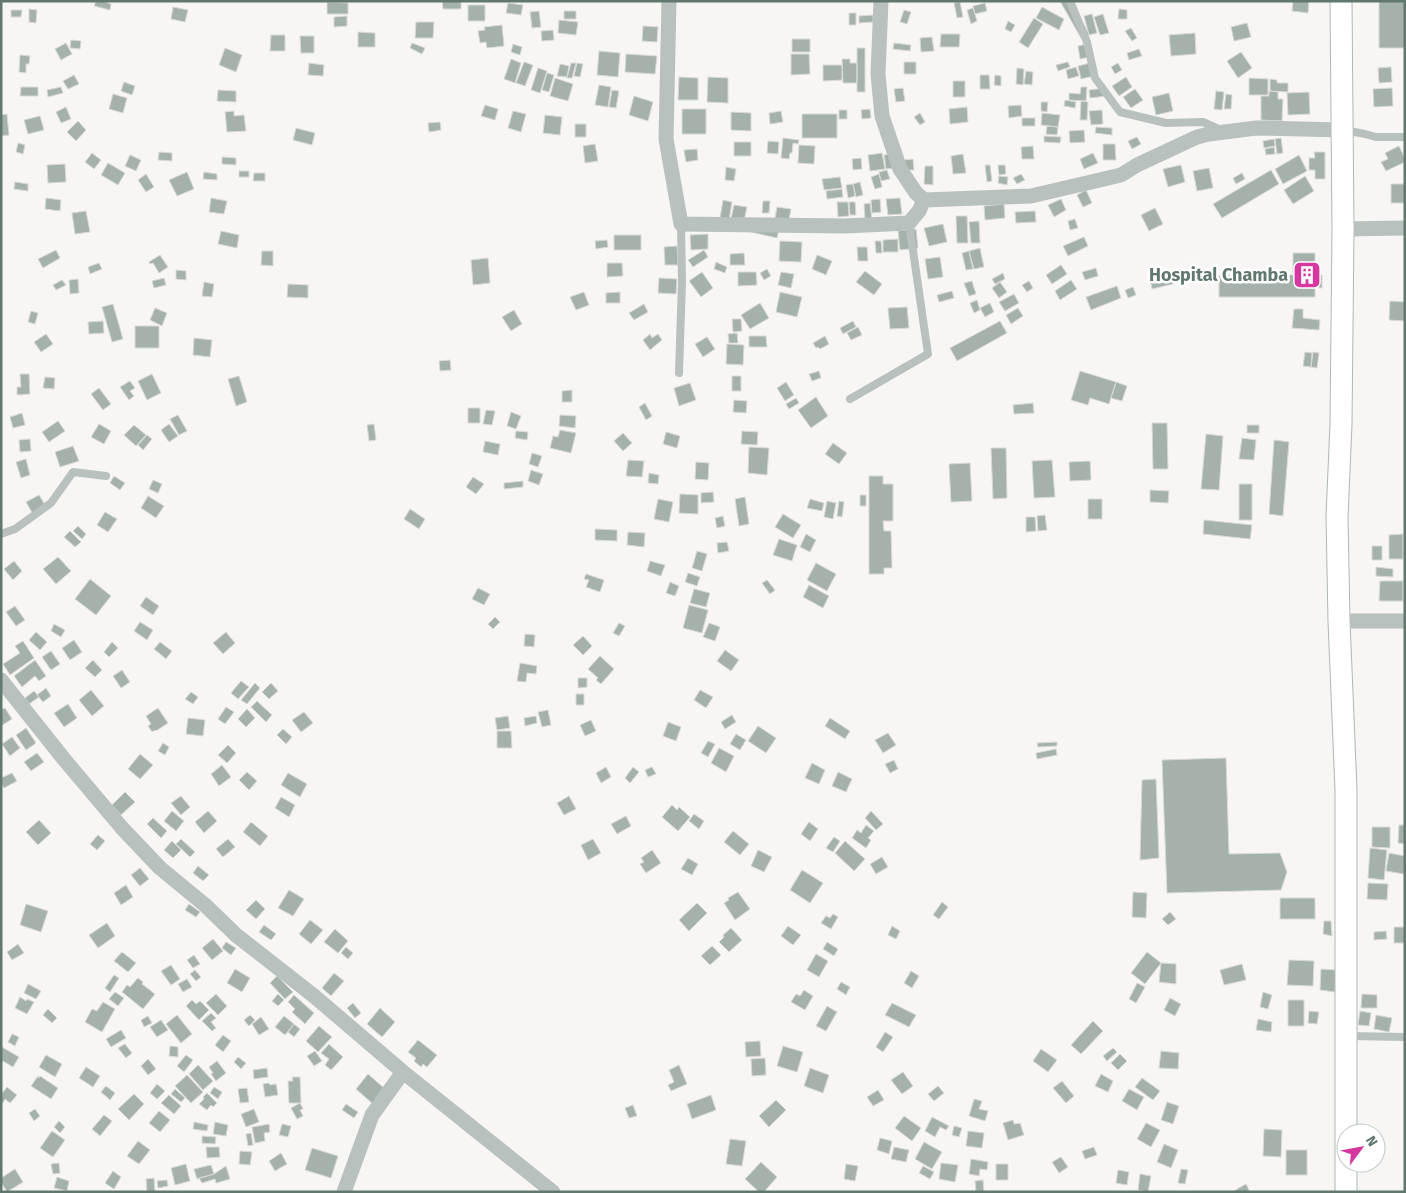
<svg xmlns="http://www.w3.org/2000/svg" width="1406" height="1193" viewBox="0 0 1406 1193" font-family="'Fira Sans',sans-serif">
	<style>
		.building { fill: #a4b2ab; stroke: #dad8d8 }
		.lines { fill: none; stroke-linecap: round; stroke-linejoin: round }
		.secondary-casing { stroke: #adb8b3; stroke-width: 23 }
		.service { stroke: #b8c1bd; stroke-width: 8 }
		.minor { stroke: #b8c1bd; stroke-width: 15 }
		.secondary { stroke: #fff; stroke-width: 21 }
		.labels { text-anchor: middle; stroke-width: 5; stroke-linejoin: round; paint-order: stroke }
		.poi-label { font-size: 18px; font-weight: bold; fill: #60786e; stroke: #fff; text-anchor: end }
	</style>
	<rect width="100%" height="100%" fill="#f8f6f5"/>
	<!-- building -->
	<path class="building" d="M 96,1 L 103,1 L 111,4 L 110,10 L 94,6 Z
		M 442,1 L 461,1 L 461,9 L 443,9 Z
		M 1060,1 L 1070,1 L 1089,34 L 1081,38 Z
		M 1293,1 L 1309,1 L 1308,13 L 1292,11 Z
		M 1379,1 L 1405,1 L 1405,48 L 1379,48 Z
		M 327,2 L 348,3 L 348,14 L 327,14 Z
		M 960,2 L 963,17 L 957,18 L 954,3 Z
		M 508,3 L 523,5 L 521,15 L 506,13 Z
		M 985,3 L 987,11 L 975,14 L 973,6 Z
		M 468,5 L 485,5 L 485,21 L 468,21 Z
		M 173,7 L 188,10 L 185,22 L 171,19 Z
		M 1042,7 L 1064,19 L 1059,30 L 1036,18 Z
		M 973,8 L 977,21 L 971,24 L 967,10 Z
		M 29,9 L 37,10 L 36,23 L 29,22 Z
		M 1119,9 L 1127,10 L 1127,19 L 1118,19 Z
		M 11,10 L 22,10 L 21,17 L 11,17 Z
		M 904,10 L 911,12 L 907,24 L 900,22 Z
		M 539,11 L 541,27 L 532,28 L 530,12 Z
		M 564,11 L 576,11 L 576,19 L 564,19 Z
		M 849,13 L 856,13 L 856,25 L 849,25 Z
		M 1092,14 L 1097,33 L 1089,35 L 1084,16 Z
		M 1103,14 L 1109,33 L 1100,35 L 1094,17 Z
		M 873,15 L 873,22 L 859,23 L 859,16 Z
		M 347,16 L 347,26 L 334,27 L 334,17 Z
		M 1034,18 L 1043,24 L 1028,48 L 1019,42 Z
		M 559,20 L 578,22 L 576,35 L 558,33 Z
		M 1008,21 L 1015,25 L 1011,32 L 1005,29 Z
		M 416,22 L 434,22 L 433,38 L 415,38 Z
		M 1247,23 L 1251,37 L 1234,41 L 1231,27 Z
		M 502,25 L 504,46 L 487,48 L 486,42 L 480,43 L 478,31 L 485,30 L 484,27 Z
		M 643,26 L 658,27 L 657,42 L 642,41 Z
		M 1131,28 L 1137,38 L 1132,41 L 1125,31 Z
		M 553,30 L 554,40 L 542,41 L 541,31 Z
		M 358,32 L 375,33 L 375,47 L 358,47 Z
		M 1195,33 L 1196,54 L 1171,56 L 1169,35 Z
		M 941,34 L 960,34 L 959,47 L 940,47 Z
		M 271,35 L 285,35 L 285,51 L 270,51 Z
		M 300,36 L 314,36 L 314,53 L 301,53 Z
		M 932,37 L 934,51 L 921,52 L 920,38 Z
		M 792,39 L 810,39 L 810,52 L 792,52 Z
		M 71,40 L 81,41 L 80,49 L 70,48 Z
		M 66,43 L 72,54 L 61,60 L 55,49 Z
		M 412,43 L 425,48 L 422,54 L 410,48 Z
		M 894,43 L 911,45 L 910,51 L 893,49 Z
		M 513,44 L 522,47 L 520,55 L 511,52 Z
		M 1087,44 L 1089,57 L 1080,59 L 1078,46 Z
		M 225,48 L 242,55 L 236,72 L 219,65 Z
		M 857,48 L 865,48 L 865,92 L 857,92 Z
		M 1139,49 L 1142,56 L 1129,60 L 1127,53 Z
		M 599,51 L 620,53 L 618,77 L 597,75 Z
		M 1241,52 L 1252,68 L 1238,78 L 1227,61 Z
		M 626,54 L 657,56 L 655,74 L 625,72 Z
		M 791,54 L 809,54 L 810,74 L 791,75 Z
		M 20,55 L 30,56 L 29,64 L 26,64 L 26,73 L 19,72 Z
		M 511,59 L 521,63 L 515,83 L 504,79 Z
		M 842,59 L 850,59 L 850,63 L 857,63 L 857,83 L 843,83 Z
		M 524,62 L 533,65 L 525,86 L 516,83 Z
		M 904,62 L 916,62 L 916,74 L 904,74 Z
		M 1068,62 L 1070,67 L 1058,71 L 1056,65 Z
		M 309,63 L 324,65 L 323,76 L 308,75 Z
		M 571,63 L 576,63 L 572,78 L 567,78 Z
		M 577,63 L 583,64 L 580,77 L 574,76 Z
		M 1090,63 L 1094,76 L 1081,79 L 1078,66 Z
		M 1118,63 L 1122,70 L 1115,74 L 1111,67 Z
		M 560,64 L 569,66 L 567,77 L 557,76 Z
		M 823,65 L 842,65 L 842,80 L 823,81 Z
		M 1076,67 L 1079,76 L 1068,79 L 1066,70 Z
		M 1391,67 L 1392,82 L 1379,83 L 1378,68 Z
		M 538,68 L 547,71 L 540,93 L 531,90 Z
		M 1017,68 L 1024,69 L 1023,85 L 1016,84 Z
		M 1026,71 L 1033,72 L 1032,85 L 1024,84 Z
		M 547,73 L 554,75 L 549,92 L 542,90 Z
		M 74,75 L 79,84 L 68,89 L 63,81 Z
		M 980,75 L 989,75 L 990,89 L 980,89 Z
		M 995,75 L 1001,76 L 1001,86 L 994,85 Z
		M 679,77 L 698,78 L 698,100 L 678,100 Z
		M 708,77 L 728,78 L 728,103 L 707,102 Z
		M 1126,77 L 1132,87 L 1119,96 L 1112,86 Z
		M 555,78 L 573,84 L 568,101 L 550,96 Z
		M 1249,78 L 1268,79 L 1268,95 L 1249,95 Z
		M 1270,79 L 1277,80 L 1277,83 L 1288,83 L 1288,92 L 1270,91 Z
		M 953,81 L 965,81 L 965,97 L 953,97 Z
		M 124,82 L 135,86 L 132,95 L 121,91 Z
		M 599,85 L 611,87 L 608,107 L 595,105 Z
		M 21,87 L 38,87 L 38,96 L 20,96 Z
		M 61,87 L 63,93 L 48,97 L 47,90 Z
		M 1081,87 L 1087,87 L 1086,101 L 1069,100 L 1069,93 L 1080,94 Z
		M 903,88 L 905,101 L 896,102 L 894,89 Z
		M 1106,88 L 1107,96 L 1090,98 L 1089,90 Z
		M 1392,88 L 1393,106 L 1374,107 L 1373,89 Z
		M 1135,89 L 1143,100 L 1131,108 L 1123,97 Z
		M 218,90 L 236,91 L 236,102 L 217,101 Z
		M 612,90 L 619,91 L 616,108 L 609,107 Z
		M 1216,91 L 1224,92 L 1222,110 L 1214,109 Z
		M 1269,91 L 1278,92 L 1278,99 L 1283,99 L 1282,121 L 1261,120 L 1261,96 L 1269,96 Z
		M 1309,92 L 1310,114 L 1288,115 L 1287,93 Z
		M 1169,93 L 1173,111 L 1156,115 L 1152,97 Z
		M 113,94 L 127,98 L 123,113 L 109,109 Z
		M 1226,94 L 1232,95 L 1231,109 L 1224,109 Z
		M 634,96 L 653,102 L 648,121 L 629,115 Z
		M 1065,100 L 1076,102 L 1075,108 L 1064,106 Z
		M 1081,101 L 1088,102 L 1087,120 L 1080,120 Z
		M 1041,102 L 1048,102 L 1047,112 L 1041,111 Z
		M 485,105 L 498,109 L 495,120 L 481,116 Z
		M 1021,105 L 1022,116 L 1009,118 L 1008,106 Z
		M 66,107 L 71,119 L 61,123 L 56,112 Z
		M 967,107 L 968,122 L 950,124 L 949,109 Z
		M 682,109 L 706,109 L 706,134 L 682,134 Z
		M 870,109 L 871,118 L 862,119 L 861,110 Z
		M 839,110 L 847,110 L 847,119 L 839,119 Z
		M 1102,110 L 1103,124 L 1091,125 L 1089,111 Z
		M 234,111 L 234,116 L 244,115 L 246,131 L 227,132 L 225,112 Z
		M 513,111 L 526,114 L 521,132 L 508,128 Z
		M 781,111 L 783,122 L 770,124 L 769,113 Z
		M 731,112 L 751,113 L 751,131 L 731,130 Z
		M 920,113 L 925,122 L 920,125 L 914,117 Z
		M 1042,113 L 1060,115 L 1058,127 L 1041,125 Z
		M 7,114 L 9,135 L 1,136 L 1,115 Z
		M 802,114 L 837,114 L 837,138 L 802,138 Z
		M 545,115 L 562,117 L 560,135 L 543,133 Z
		M 40,116 L 44,130 L 28,134 L 24,120 Z
		M 1022,118 L 1035,118 L 1035,126 L 1022,126 Z
		M 78,121 L 86,130 L 76,141 L 67,132 Z
		M 440,122 L 441,130 L 429,132 L 428,123 Z
		M 575,124 L 586,124 L 586,137 L 575,137 Z
		M 1047,126 L 1058,127 L 1057,135 L 1046,134 Z
		M 1096,127 L 1112,128 L 1112,135 L 1095,133 Z
		M 296,128 L 315,133 L 312,145 L 293,140 Z
		M 1084,130 L 1085,142 L 1070,143 L 1069,131 Z
		M 1044,136 L 1061,137 L 1060,143 L 1044,142 Z
		M 1137,137 L 1141,144 L 1132,149 L 1128,141 Z
		M 783,138 L 799,140 L 798,144 L 793,143 L 792,153 L 790,153 L 789,159 L 781,158 Z
		M 1281,138 L 1283,153 L 1277,154 L 1275,139 Z
		M 1274,139 L 1275,146 L 1264,148 L 1263,141 Z
		M 768,141 L 779,142 L 778,154 L 767,153 Z
		M 734,142 L 751,142 L 751,156 L 734,156 Z
		M 18,143 L 25,145 L 23,154 L 16,152 Z
		M 595,144 L 598,161 L 585,163 L 583,146 Z
		M 1103,144 L 1115,144 L 1116,160 L 1103,160 Z
		M 799,145 L 815,146 L 814,164 L 798,163 Z
		M 1033,146 L 1034,159 L 1022,159 L 1021,147 Z
		M 1399,146 L 1405,159 L 1405,162 L 1386,171 L 1381,162 L 1388,159 L 1385,153 Z
		M 1274,147 L 1275,154 L 1266,155 L 1265,149 Z
		M 697,149 L 698,160 L 686,162 L 684,150 Z
		M 159,152 L 172,153 L 172,161 L 158,160 Z
		M 1314,152 L 1325,152 L 1325,179 L 1315,179 L 1315,170 L 1309,170 L 1309,158 L 1315,158 Z
		M 92,153 L 101,160 L 94,169 L 85,162 Z
		M 882,153 L 885,169 L 870,171 L 868,155 Z
		M 1093,153 L 1098,163 L 1084,169 L 1080,159 Z
		M 893,154 L 894,168 L 886,169 L 884,155 Z
		M 963,154 L 966,173 L 953,174 L 951,156 Z
		M 130,155 L 141,160 L 136,171 L 125,166 Z
		M 1299,155 L 1307,171 L 1283,184 L 1275,169 Z
		M 222,157 L 236,158 L 236,165 L 222,164 Z
		M 861,158 L 862,169 L 853,170 L 852,159 Z
		M 913,159 L 914,170 L 905,170 L 904,160 Z
		M 108,163 L 125,173 L 118,185 L 101,175 Z
		M 65,164 L 66,182 L 48,183 L 47,165 Z
		M 985,165 L 990,165 L 992,181 L 987,182 Z
		M 998,165 L 1005,165 L 1006,174 L 999,175 Z
		M 1181,165 L 1185,182 L 1168,187 L 1163,169 Z
		M 925,166 L 933,166 L 933,185 L 924,184 Z
		M 726,167 L 736,169 L 734,181 L 725,180 Z
		M 1209,168 L 1213,188 L 1197,191 L 1193,171 Z
		M 887,170 L 890,179 L 881,181 L 879,172 Z
		M 1271,170 L 1279,184 L 1222,218 L 1213,204 Z
		M 239,171 L 249,171 L 249,177 L 239,177 Z
		M 187,172 L 194,189 L 177,196 L 169,180 Z
		M 204,172 L 217,174 L 217,180 L 203,179 Z
		M 254,173 L 265,173 L 265,181 L 253,181 Z
		M 1242,173 L 1245,179 L 1236,184 L 1233,178 Z
		M 146,174 L 154,187 L 146,192 L 138,180 Z
		M 879,174 L 882,187 L 875,189 L 871,177 Z
		M 1021,174 L 1025,180 L 1017,184 L 1013,178 Z
		M 999,176 L 1008,177 L 1007,185 L 998,183 Z
		M 1305,176 L 1314,191 L 1293,204 L 1284,190 Z
		M 840,177 L 842,188 L 824,190 L 822,179 Z
		M 15,182 L 28,184 L 28,191 L 14,189 Z
		M 860,182 L 863,195 L 856,197 L 853,184 Z
		M 853,184 L 855,196 L 848,198 L 846,185 Z
		M 1391,184 L 1405,184 L 1405,203 L 1391,203 Z
		M 842,189 L 843,197 L 827,199 L 826,191 Z
		M 1086,190 L 1092,203 L 1083,207 L 1077,195 Z
		M 46,198 L 61,200 L 60,211 L 45,209 Z
		M 211,198 L 227,201 L 224,214 L 209,212 Z
		M 900,198 L 902,214 L 888,215 L 886,199 Z
		M 880,199 L 881,212 L 872,213 L 871,200 Z
		M 1061,199 L 1066,210 L 1054,217 L 1048,205 Z
		M 723,200 L 732,202 L 729,220 L 720,218 Z
		M 763,201 L 770,201 L 769,213 L 762,213 Z
		M 837,202 L 848,202 L 849,216 L 838,217 Z
		M 849,202 L 855,202 L 856,215 L 850,215 Z
		M 870,203 L 872,219 L 865,219 L 864,204 Z
		M 1004,204 L 1005,218 L 985,220 L 984,206 Z
		M 734,205 L 747,207 L 744,221 L 731,219 Z
		M 777,207 L 791,209 L 789,220 L 775,218 Z
		M 1155,208 L 1163,224 L 1149,231 L 1141,215 Z
		M 86,211 L 90,232 L 75,234 L 72,213 Z
		M 1035,211 L 1036,222 L 1016,223 L 1015,212 Z
		M 956,216 L 967,216 L 968,243 L 957,243 Z
		M 1075,219 L 1078,228 L 1070,230 L 1068,221 Z
		M 979,221 L 980,243 L 971,243 L 969,222 Z
		M 943,224 L 947,242 L 929,246 L 924,228 Z
		M 780,225 L 777,238 L 751,232 Z
		M 916,229 L 918,248 L 900,250 L 898,231 Z
		M 221,231 L 239,235 L 237,248 L 218,244 Z
		M 708,234 L 708,249 L 691,250 L 690,235 Z
		M 614,235 L 641,235 L 641,250 L 614,250 Z
		M 1084,237 L 1088,246 L 1068,256 L 1063,246 Z
		M 898,239 L 898,252 L 883,252 L 883,240 Z
		M 607,240 L 608,247 L 596,249 L 595,241 Z
		M 780,241 L 802,242 L 801,262 L 779,261 Z
		M 875,241 L 881,241 L 882,253 L 876,253 Z
		M 677,246 L 678,265 L 665,265 L 664,247 Z
		M 857,247 L 867,247 L 868,261 L 858,261 Z
		M 980,248 L 984,267 L 974,269 L 969,251 Z
		M 56,250 L 60,258 L 43,268 L 38,259 Z
		M 704,250 L 708,257 L 693,267 L 688,260 Z
		M 262,251 L 273,251 L 273,266 L 261,265 Z
		M 969,251 L 973,269 L 966,270 L 962,253 Z
		M 744,253 L 745,265 L 730,265 L 730,254 Z
		M 1293,253 L 1315,253 L 1315,275 L 1322,275 L 1322,288 L 1315,287 L 1315,297 L 1219,297 L 1219,275 L 1293,275 Z
		M 160,255 L 168,267 L 159,273 L 153,263 L 150,264 L 149,262 Z
		M 817,255 L 832,261 L 826,275 L 812,269 Z
		M 940,257 L 943,277 L 928,279 L 925,259 Z
		M 488,258 L 490,283 L 473,285 L 471,260 Z
		M 716,262 L 727,267 L 725,273 L 714,269 Z
		M 99,263 L 102,269 L 90,274 L 88,267 Z
		M 607,263 L 622,263 L 623,276 L 607,277 Z
		M 1061,265 L 1067,274 L 1052,284 L 1046,275 Z
		M 1096,268 L 1098,276 L 1085,280 L 1082,272 Z
		M 767,269 L 771,276 L 764,280 L 760,273 Z
		M 176,270 L 186,271 L 186,280 L 176,279 Z
		M 1170,270 L 1173,284 L 1152,289 L 1149,275 Z
		M 865,271 L 882,284 L 874,295 L 856,282 Z
		M 702,272 L 713,288 L 701,297 L 689,281 Z
		M 738,272 L 756,272 L 757,285 L 738,286 Z
		M 781,272 L 794,274 L 791,288 L 778,285 Z
		M 1003,273 L 1005,279 L 995,284 L 992,279 Z
		M 164,278 L 166,285 L 154,288 L 152,281 Z
		M 659,278 L 677,279 L 676,294 L 658,293 Z
		M 78,279 L 79,293 L 70,294 L 69,280 Z
		M 62,280 L 66,285 L 56,290 L 53,285 Z
		M 1071,280 L 1077,289 L 1060,300 L 1055,291 Z
		M 972,281 L 976,294 L 969,296 L 964,283 Z
		M 1029,281 L 1033,288 L 1027,292 L 1022,285 Z
		M 204,282 L 214,284 L 212,297 L 202,296 Z
		M 1000,282 L 1007,292 L 999,298 L 992,288 Z
		M 288,284 L 308,285 L 308,298 L 287,297 Z
		M 1117,286 L 1121,298 L 1091,310 L 1086,297 Z
		M 1133,287 L 1136,295 L 1128,298 L 1125,290 Z
		M 952,291 L 954,298 L 939,302 L 937,295 Z
		M 584,292 L 589,305 L 576,310 L 570,297 Z
		M 620,292 L 620,303 L 606,303 L 606,293 Z
		M 780,292 L 802,297 L 797,317 L 776,312 Z
		M 1014,294 L 1019,303 L 1005,311 L 999,302 Z
		M 977,300 L 980,310 L 974,313 L 970,303 Z
		M 1390,301 L 1405,302 L 1405,321 L 1389,320 Z
		M 760,303 L 769,318 L 750,329 L 741,315 Z
		M 990,303 L 994,312 L 985,317 L 980,308 Z
		M 113,304 L 123,339 L 112,342 L 102,307 Z
		M 644,304 L 648,312 L 634,320 L 629,313 Z
		M 907,307 L 909,328 L 890,329 L 888,308 Z
		M 155,308 L 167,313 L 162,326 L 150,320 Z
		M 1018,308 L 1023,316 L 1011,324 L 1006,315 Z
		M 1294,309 L 1303,309 L 1303,318 L 1320,320 L 1319,330 L 1292,328 Z
		M 514,310 L 522,324 L 511,331 L 502,317 Z
		M 31,311 L 38,313 L 35,324 L 28,322 Z
		M 732,319 L 741,319 L 742,331 L 733,332 Z
		M 103,321 L 104,333 L 89,334 L 88,322 Z
		M 853,321 L 856,327 L 843,334 L 840,328 Z
		M 1000,321 L 1007,333 L 957,361 L 950,348 Z
		M 135,326 L 159,326 L 159,348 L 135,348 Z
		M 858,327 L 862,335 L 851,340 L 847,333 Z
		M 737,333 L 738,343 L 729,343 L 728,334 Z
		M 46,334 L 53,344 L 41,352 L 34,342 Z
		M 650,334 L 652,338 L 658,334 L 662,340 L 650,350 L 643,340 Z
		M 749,336 L 766,336 L 767,347 L 749,347 Z
		M 825,336 L 829,344 L 820,349 L 818,347 L 816,348 L 813,343 Z
		M 707,337 L 715,349 L 703,357 L 695,344 Z
		M 194,338 L 212,340 L 210,357 L 193,355 Z
		M 727,344 L 744,345 L 743,365 L 726,364 Z
		M 1305,352 L 1312,353 L 1311,367 L 1303,366 Z
		M 1313,352 L 1319,353 L 1317,368 L 1311,367 Z
		M 450,360 L 451,370 L 440,371 L 439,361 Z
		M 819,371 L 821,378 L 812,381 L 809,374 Z
		M 1080,371 L 1116,382 L 1109,404 L 1090,398 L 1088,405 L 1071,400 Z
		M 20,374 L 29,374 L 30,394 L 17,395 L 17,387 L 21,387 Z
		M 152,374 L 161,393 L 147,400 L 138,381 Z
		M 239,376 L 247,402 L 236,406 L 228,379 Z
		M 732,376 L 741,376 L 741,391 L 732,391 Z
		M 45,377 L 55,378 L 54,389 L 43,388 Z
		M 130,381 L 135,388 L 130,391 L 134,396 L 129,400 L 120,387 Z
		M 786,382 L 794,395 L 785,401 L 777,388 Z
		M 1116,382 L 1127,386 L 1122,401 L 1111,398 Z
		M 690,383 L 696,400 L 679,406 L 674,388 Z
		M 99,388 L 111,404 L 103,410 L 91,394 Z
		M 572,390 L 572,402 L 562,402 L 562,391 Z
		M 816,397 L 828,416 L 811,428 L 798,410 Z
		M 796,398 L 799,403 L 789,409 L 786,404 Z
		M 734,400 L 747,401 L 746,413 L 733,412 Z
		M 645,403 L 652,416 L 646,420 L 639,407 Z
		M 1033,403 L 1034,413 L 1014,414 L 1013,405 Z
		M 468,408 L 480,408 L 480,423 L 468,423 Z
		M 486,410 L 495,411 L 492,425 L 483,424 Z
		M 511,412 L 521,416 L 516,429 L 507,426 Z
		M 22,413 L 25,425 L 13,428 L 10,417 Z
		M 178,415 L 187,431 L 179,435 L 170,419 Z
		M 560,415 L 576,416 L 575,428 L 559,426 Z
		M 58,421 L 65,431 L 49,442 L 42,432 Z
		M 1152,423 L 1167,423 L 1168,469 L 1153,469 Z
		M 99,424 L 111,431 L 104,444 L 91,437 Z
		M 169,424 L 178,436 L 169,442 L 161,430 Z
		M 374,424 L 376,440 L 369,441 L 367,425 Z
		M 134,425 L 146,435 L 136,446 L 124,435 Z
		M 1247,425 L 1259,425 L 1259,433 L 1247,433 Z
		M 560,430 L 576,433 L 571,453 L 550,448 L 553,436 L 558,437 Z
		M 516,431 L 528,432 L 527,440 L 515,438 Z
		M 742,431 L 758,432 L 757,445 L 741,444 Z
		M 666,432 L 680,436 L 677,448 L 663,444 Z
		M 623,433 L 632,443 L 623,451 L 614,441 Z
		M 1206,434 L 1223,436 L 1219,490 L 1201,489 Z
		M 147,435 L 152,439 L 143,450 L 138,445 Z
		M 1242,438 L 1256,440 L 1254,460 L 1239,459 Z
		M 30,439 L 31,451 L 20,452 L 19,440 Z
		M 1274,440 L 1289,442 L 1283,516 L 1269,514 Z
		M 485,441 L 500,444 L 498,455 L 483,452 Z
		M 833,443 L 847,453 L 839,464 L 825,454 Z
		M 73,446 L 79,461 L 60,467 L 55,452 Z
		M 749,447 L 769,448 L 767,475 L 748,473 Z
		M 991,448 L 1006,448 L 1007,498 L 993,499 Z
		M 532,453 L 542,456 L 538,467 L 529,464 Z
		M 26,459 L 30,475 L 21,478 L 16,462 Z
		M 628,460 L 644,461 L 642,477 L 626,476 Z
		M 1052,460 L 1055,497 L 1034,498 L 1032,461 Z
		M 1090,461 L 1091,480 L 1070,481 L 1069,462 Z
		M 696,462 L 709,463 L 708,480 L 695,479 Z
		M 970,463 L 972,501 L 951,502 L 949,464 Z
		M 531,470 L 543,474 L 539,485 L 528,481 Z
		M 649,473 L 659,475 L 658,484 L 648,483 Z
		M 114,476 L 125,483 L 120,490 L 110,483 Z
		M 869,476 L 883,476 L 883,484 L 893,484 L 893,521 L 883,521 L 884,531 L 891,531 L 892,568 L 884,568 L 884,574 L 869,574 Z
		M 473,477 L 484,484 L 476,494 L 466,487 Z
		M 153,480 L 162,484 L 158,493 L 149,489 Z
		M 523,481 L 523,487 L 504,489 L 504,483 Z
		M 1239,484 L 1252,484 L 1252,520 L 1239,520 Z
		M 1150,490 L 1169,491 L 1168,503 L 1150,502 Z
		M 713,492 L 714,502 L 701,503 L 701,493 Z
		M 680,494 L 698,495 L 698,514 L 679,513 Z
		M 39,495 L 47,508 L 34,516 L 26,502 Z
		M 860,495 L 866,495 L 866,506 L 860,506 Z
		M 148,496 L 164,506 L 156,518 L 141,508 Z
		M 745,497 L 749,524 L 739,526 L 735,499 Z
		M 658,499 L 673,502 L 669,522 L 654,519 Z
		M 810,499 L 824,503 L 822,511 L 807,508 Z
		M 1088,499 L 1102,499 L 1102,519 L 1088,519 Z
		M 827,501 L 836,503 L 833,519 L 824,517 Z
		M 839,501 L 844,502 L 842,517 L 837,516 Z
		M 410,509 L 425,519 L 419,529 L 404,519 Z
		M 105,512 L 117,519 L 108,532 L 97,525 Z
		M 783,514 L 801,525 L 793,538 L 775,527 Z
		M 1045,515 L 1047,530 L 1038,531 L 1037,516 Z
		M 723,516 L 725,526 L 717,528 L 715,518 Z
		M 1026,517 L 1035,517 L 1036,531 L 1026,532 Z
		M 1204,520 L 1252,525 L 1250,539 L 1203,534 Z
		M 78,526 L 86,534 L 82,539 L 73,531 Z
		M 595,529 L 617,530 L 617,541 L 595,540 Z
		M 70,531 L 81,542 L 75,547 L 64,537 Z
		M 628,532 L 645,533 L 644,547 L 627,545 Z
		M 806,534 L 816,540 L 810,552 L 800,547 Z
		M 1403,534 L 1403,559 L 1389,559 L 1389,535 Z
		M 779,539 L 797,545 L 792,561 L 773,555 Z
		M 727,542 L 729,551 L 718,553 L 717,543 Z
		M 1372,546 L 1382,546 L 1382,560 L 1372,560 Z
		M 697,551 L 707,554 L 702,571 L 692,568 Z
		M 58,557 L 71,571 L 56,584 L 43,569 Z
		M 14,561 L 22,571 L 13,580 L 4,569 Z
		M 650,561 L 665,565 L 661,576 L 647,571 Z
		M 816,563 L 836,574 L 827,591 L 807,580 Z
		M 1376,567 L 1393,569 L 1393,577 L 1376,576 Z
		M 688,573 L 700,577 L 697,586 L 685,582 Z
		M 586,574 L 604,580 L 600,592 L 586,587 L 589,580 L 584,579 Z
		M 90,579 L 111,596 L 96,615 L 75,599 Z
		M 767,580 L 775,590 L 770,594 L 762,583 Z
		M 1380,581 L 1403,581 L 1403,601 L 1379,601 Z
		M 670,582 L 679,586 L 675,596 L 666,593 Z
		M 809,585 L 829,596 L 823,608 L 803,597 Z
		M 478,588 L 490,594 L 484,605 L 472,599 Z
		M 694,589 L 710,593 L 706,607 L 690,603 Z
		M 146,597 L 159,606 L 153,615 L 140,606 Z
		M 689,605 L 708,610 L 702,633 L 683,628 Z
		M 15,606 L 25,620 L 16,626 L 6,612 Z
		M 495,617 L 500,622 L 493,629 L 488,624 Z
		M 140,622 L 153,630 L 147,640 L 134,631 Z
		M 619,623 L 625,626 L 619,636 L 613,633 Z
		M 709,623 L 720,627 L 715,641 L 703,637 Z
		M 54,624 L 65,630 L 61,637 L 51,631 Z
		M 36,632 L 47,642 L 40,650 L 29,640 Z
		M 226,632 L 235,643 L 223,654 L 213,643 Z
		M 525,634 L 535,635 L 534,647 L 524,646 Z
		M 583,636 L 592,646 L 583,655 L 573,645 Z
		M 74,640 L 82,652 L 70,660 L 62,648 Z
		M 23,641 L 34,658 L 10,675 L 3,664 L 20,653 L 15,646 Z
		M 112,642 L 118,648 L 109,657 L 104,652 Z
		M 160,642 L 172,651 L 166,659 L 154,649 Z
		M 725,650 L 739,660 L 731,671 L 717,661 Z
		M 51,651 L 60,664 L 51,670 L 42,657 Z
		M 600,656 L 614,669 L 601,684 L 596,680 L 598,678 L 588,669 Z
		M 35,660 L 46,676 L 39,681 L 35,676 L 22,687 L 14,676 Z
		M 93,660 L 102,670 L 95,677 L 85,668 Z
		M 520,663 L 537,666 L 536,674 L 527,673 L 526,682 L 517,681 Z
		M 122,670 L 130,682 L 121,688 L 113,676 Z
		M 578,678 L 587,678 L 587,687 L 578,688 Z
		M 241,681 L 249,687 L 238,699 L 231,693 Z
		M 255,683 L 260,688 L 247,704 L 241,700 Z
		M 271,683 L 278,691 L 269,699 L 262,692 Z
		M 46,688 L 51,696 L 43,702 L 37,695 Z
		M 91,690 L 104,706 L 92,716 L 79,700 Z
		M 700,690 L 713,697 L 706,708 L 694,700 Z
		M 34,691 L 39,697 L 29,704 L 25,698 Z
		M 191,692 L 198,697 L 193,704 L 185,699 Z
		M 576,694 L 584,694 L 584,705 L 576,705 Z
		M 257,701 L 272,715 L 266,722 L 251,707 Z
		M 68,704 L 77,718 L 64,727 L 54,713 Z
		M 226,707 L 234,712 L 225,724 L 218,719 Z
		M 5,708 L 12,719 L 1,726 L 1,710 Z
		M 158,708 L 168,723 L 156,731 L 155,730 L 152,732 L 148,726 L 151,724 L 146,716 Z
		M 247,709 L 255,718 L 246,727 L 238,719 Z
		M 548,710 L 551,725 L 542,727 L 538,712 Z
		M 304,712 L 313,723 L 301,732 L 292,720 Z
		M 732,715 L 736,722 L 725,729 L 721,722 Z
		M 508,716 L 510,728 L 497,730 L 495,718 Z
		M 536,716 L 537,723 L 525,726 L 524,718 Z
		M 188,718 L 205,720 L 203,736 L 186,734 Z
		M 830,718 L 850,731 L 845,739 L 825,726 Z
		M 591,720 L 596,731 L 585,736 L 580,725 Z
		M 668,722 L 681,727 L 676,741 L 663,736 Z
		M 758,726 L 776,738 L 766,753 L 748,741 Z
		M 26,728 L 36,743 L 26,750 L 16,735 Z
		M 283,729 L 292,737 L 286,744 L 277,735 Z
		M 497,731 L 511,731 L 512,748 L 497,748 Z
		M 888,733 L 896,745 L 883,753 L 875,740 Z
		M 736,734 L 746,740 L 740,750 L 730,744 Z
		M 12,737 L 20,748 L 10,756 L 2,744 Z
		M 708,741 L 715,744 L 708,757 L 701,753 Z
		M 1057,742 L 1057,746 L 1038,747 L 1037,743 Z
		M 163,743 L 169,747 L 165,755 L 158,751 Z
		M 228,745 L 236,753 L 227,763 L 218,755 Z
		M 719,748 L 734,756 L 726,772 L 711,763 Z
		M 1056,749 L 1057,755 L 1037,759 L 1036,753 Z
		M 37,753 L 44,762 L 31,771 L 24,762 Z
		M 140,754 L 153,765 L 140,779 L 128,769 Z
		M 1226,758 L 1229,854 L 1280,853 L 1287,872 L 1281,890 L 1167,893 L 1162,760 Z
		M 894,760 L 898,769 L 890,773 L 885,764 Z
		M 812,763 L 825,770 L 819,784 L 805,778 Z
		M 222,765 L 231,777 L 219,786 L 211,774 Z
		M 606,767 L 611,777 L 601,783 L 596,773 Z
		M 633,767 L 639,772 L 630,783 L 625,778 Z
		M 652,767 L 656,774 L 648,777 L 645,770 Z
		M 247,772 L 257,781 L 249,790 L 239,780 Z
		M 838,772 L 852,779 L 846,792 L 832,786 Z
		M 12,773 L 17,781 L 4,788 L 1,783 L 1,778 Z
		M 288,773 L 307,784 L 300,797 L 281,785 Z
		M 1156,779 L 1159,858 L 1140,860 L 1142,780 Z
		M 125,792 L 135,802 L 121,815 L 112,805 Z
		M 181,796 L 190,807 L 181,815 L 171,803 Z
		M 569,796 L 576,809 L 564,815 L 557,803 Z
		M 281,797 L 295,805 L 289,817 L 275,808 Z
		M 672,805 L 677,810 L 679,807 L 690,817 L 678,831 L 662,817 Z
		M 172,811 L 184,821 L 176,831 L 164,821 Z
		M 208,811 L 217,821 L 204,833 L 195,822 Z
		M 871,811 L 883,824 L 876,830 L 865,818 Z
		M 694,814 L 704,821 L 699,829 L 689,821 Z
		M 626,816 L 631,826 L 617,834 L 611,824 Z
		M 153,818 L 167,831 L 161,838 L 147,824 Z
		M 39,820 L 51,833 L 38,845 L 26,832 Z
		M 251,822 L 268,836 L 260,846 L 243,832 Z
		M 809,822 L 818,829 L 810,841 L 801,834 Z
		M 866,825 L 874,831 L 868,838 L 871,840 L 866,848 L 852,838 L 857,830 L 861,833 Z
		M 1399,825 L 1405,825 L 1405,844 L 1398,843 Z
		M 1372,827 L 1390,827 L 1390,848 L 1372,847 Z
		M 733,831 L 749,844 L 740,855 L 724,842 Z
		M 98,835 L 105,841 L 97,850 L 90,844 Z
		M 834,837 L 840,841 L 833,852 L 826,848 Z
		M 181,839 L 195,852 L 190,857 L 176,844 Z
		M 228,839 L 235,847 L 223,857 L 216,849 Z
		M 593,839 L 601,853 L 588,860 L 581,845 Z
		M 172,841 L 181,850 L 173,858 L 164,850 Z
		M 845,841 L 865,859 L 854,871 L 835,853 Z
		M 1370,848 L 1387,850 L 1384,880 L 1368,878 Z
		M 652,850 L 661,863 L 646,873 L 640,864 L 644,862 L 641,858 Z
		M 758,850 L 772,857 L 764,872 L 751,866 Z
		M 1389,853 L 1405,856 L 1404,874 L 1386,871 Z
		M 882,857 L 888,867 L 876,874 L 870,864 Z
		M 688,858 L 698,864 L 692,875 L 681,869 Z
		M 198,866 L 209,875 L 203,881 L 193,873 Z
		M 140,868 L 149,879 L 140,886 L 131,875 Z
		M 802,870 L 823,883 L 810,903 L 790,890 Z
		M 1368,883 L 1388,884 L 1387,900 L 1367,899 Z
		M 126,885 L 133,897 L 121,905 L 114,893 Z
		M 289,890 L 304,899 L 293,916 L 278,908 Z
		M 738,892 L 750,909 L 735,920 L 724,903 L 729,900 L 728,898 Z
		M 1133,892 L 1147,893 L 1146,918 L 1132,917 Z
		M 1280,898 L 1315,898 L 1315,919 L 1280,919 Z
		M 256,900 L 265,909 L 256,919 L 246,910 Z
		M 942,902 L 948,907 L 939,919 L 933,915 Z
		M 697,903 L 707,913 L 689,931 L 679,920 Z
		M 26,904 L 48,911 L 41,932 L 20,925 Z
		M 189,904 L 200,912 L 196,917 L 185,910 Z
		M 1170,912 L 1176,919 L 1168,925 L 1162,919 Z
		M 833,914 L 838,917 L 831,929 L 821,923 L 826,916 L 830,918 Z
		M 310,920 L 323,930 L 311,944 L 299,934 Z
		M 1324,921 L 1331,921 L 1332,936 L 1323,934 Z
		M 107,923 L 115,936 L 98,948 L 89,935 Z
		M 264,925 L 276,934 L 271,940 L 259,932 Z
		M 788,926 L 801,935 L 793,945 L 781,936 Z
		M 892,926 L 900,931 L 896,939 L 888,935 Z
		M 1394,927 L 1405,927 L 1405,943 L 1394,943 Z
		M 731,928 L 742,940 L 729,952 L 719,942 L 724,937 L 723,935 Z
		M 335,929 L 348,941 L 338,953 L 324,942 Z
		M 1386,931 L 1387,939 L 1374,940 L 1374,932 Z
		M 213,939 L 223,951 L 212,960 L 202,948 Z
		M 226,942 L 236,948 L 231,955 L 222,948 Z
		M 827,942 L 838,949 L 834,956 L 823,949 Z
		M 18,944 L 24,953 L 12,960 L 7,952 Z
		M 712,946 L 721,955 L 710,965 L 701,956 Z
		M 346,947 L 353,953 L 348,959 L 341,953 Z
		M 122,952 L 136,963 L 128,972 L 114,961 Z
		M 1147,952 L 1161,963 L 1145,984 L 1131,973 Z
		M 816,954 L 828,961 L 819,977 L 807,970 Z
		M 194,955 L 200,964 L 193,968 L 187,960 Z
		M 1289,960 L 1314,961 L 1313,986 L 1287,985 Z
		M 1161,963 L 1176,964 L 1176,984 L 1159,982 Z
		M 1242,964 L 1246,980 L 1224,985 L 1220,970 Z
		M 171,965 L 180,979 L 171,985 L 161,971 Z
		M 235,969 L 250,978 L 242,992 L 227,983 Z
		M 1321,969 L 1336,970 L 1335,992 L 1320,990 Z
		M 195,970 L 201,977 L 196,981 L 190,974 Z
		M 911,971 L 919,976 L 912,988 L 904,983 Z
		M 334,973 L 344,981 L 331,996 L 322,988 Z
		M 114,975 L 119,978 L 110,992 L 105,988 Z
		M 277,976 L 293,992 L 285,999 L 270,983 Z
		M 138,978 L 143,982 L 142,984 L 155,994 L 143,1009 L 122,992 L 127,985 L 130,987 Z
		M 187,979 L 192,987 L 183,992 L 178,984 Z
		M 841,982 L 850,987 L 846,995 L 837,989 Z
		M 1137,983 L 1145,987 L 1136,1003 L 1129,999 Z
		M 28,984 L 41,991 L 36,999 L 24,993 Z
		M 804,990 L 813,996 L 805,1010 L 791,1002 L 796,994 L 800,996 Z
		M 115,992 L 124,998 L 118,1006 L 109,999 Z
		M 1263,992 L 1272,995 L 1268,1009 L 1260,1007 Z
		M 216,994 L 227,1006 L 218,1015 L 206,1003 Z
		M 278,994 L 284,1000 L 278,1006 L 272,1001 Z
		M 1362,994 L 1377,995 L 1377,1008 L 1361,1008 Z
		M 294,995 L 314,1013 L 305,1024 L 292,1012 L 295,1009 L 288,1002 Z
		M 20,997 L 26,1001 L 27,999 L 34,1002 L 27,1014 L 15,1008 Z
		M 1170,998 L 1181,1004 L 1175,1016 L 1164,1010 Z
		M 192,1000 L 196,1004 L 200,1001 L 209,1010 L 199,1020 L 186,1006 Z
		M 1288,1000 L 1304,1000 L 1304,1026 L 1288,1026 Z
		M 103,1002 L 115,1009 L 102,1032 L 85,1022 L 92,1009 L 97,1011 Z
		M 353,1003 L 361,1013 L 355,1018 L 347,1008 Z
		M 892,1003 L 916,1015 L 909,1027 L 885,1015 Z
		M 827,1006 L 837,1012 L 826,1031 L 816,1026 Z
		M 380,1008 L 395,1022 L 382,1037 L 367,1024 Z
		M 48,1009 L 57,1018 L 52,1023 L 43,1015 Z
		M 1309,1011 L 1319,1012 L 1317,1024 L 1308,1023 Z
		M 1360,1011 L 1371,1013 L 1369,1026 L 1358,1025 Z
		M 211,1013 L 216,1018 L 211,1022 L 216,1028 L 212,1031 L 202,1021 Z
		M 177,1015 L 192,1034 L 181,1043 L 166,1024 Z
		M 250,1015 L 255,1020 L 249,1026 L 244,1020 Z
		M 1376,1015 L 1392,1018 L 1389,1032 L 1374,1029 Z
		M 148,1016 L 152,1023 L 144,1027 L 141,1020 Z
		M 284,1016 L 294,1024 L 285,1035 L 275,1027 Z
		M 261,1017 L 269,1029 L 259,1035 L 252,1024 Z
		M 1258,1019 L 1272,1022 L 1271,1032 L 1256,1030 Z
		M 161,1020 L 168,1030 L 157,1037 L 150,1027 Z
		M 1093,1021 L 1103,1031 L 1081,1054 L 1071,1045 Z
		M 294,1024 L 300,1029 L 294,1037 L 288,1032 Z
		M 319,1026 L 332,1037 L 318,1052 L 306,1041 Z
		M 121,1030 L 126,1038 L 111,1047 L 106,1039 Z
		M 885,1032 L 893,1037 L 883,1052 L 876,1047 Z
		M 12,1034 L 19,1037 L 15,1046 L 8,1042 Z
		M 223,1035 L 231,1041 L 223,1052 L 215,1045 Z
		M 418,1040 L 437,1055 L 427,1067 L 423,1064 L 421,1067 L 414,1061 L 416,1058 L 408,1052 Z
		M 760,1041 L 761,1056 L 746,1057 L 745,1042 Z
		M 125,1044 L 132,1053 L 126,1058 L 118,1048 Z
		M 329,1044 L 343,1057 L 331,1070 L 325,1065 L 329,1059 L 321,1053 Z
		M 170,1046 L 178,1047 L 178,1057 L 169,1056 Z
		M 783,1046 L 803,1052 L 797,1072 L 777,1066 Z
		M 2,1047 L 19,1057 L 13,1067 L 1,1060 Z
		M 1113,1048 L 1117,1052 L 1107,1061 L 1103,1056 Z
		M 1041,1049 L 1057,1060 L 1048,1072 L 1033,1061 Z
		M 315,1051 L 322,1061 L 314,1066 L 307,1056 Z
		M 1161,1051 L 1179,1053 L 1178,1069 L 1159,1068 Z
		M 1120,1054 L 1127,1061 L 1118,1070 L 1111,1063 Z
		M 46,1055 L 62,1064 L 55,1077 L 39,1067 Z
		M 186,1055 L 193,1060 L 184,1072 L 177,1066 Z
		M 238,1057 L 246,1063 L 241,1069 L 234,1062 Z
		M 765,1058 L 766,1075 L 752,1076 L 751,1059 Z
		M 148,1059 L 156,1069 L 148,1075 L 141,1066 Z
		M 217,1061 L 226,1073 L 216,1081 L 211,1074 L 213,1073 L 209,1067 Z
		M 198,1065 L 213,1081 L 203,1090 L 189,1074 Z
		M 679,1065 L 687,1084 L 671,1091 L 668,1085 L 674,1082 L 669,1070 Z
		M 86,1067 L 100,1076 L 93,1087 L 79,1078 Z
		M 267,1068 L 268,1077 L 254,1079 L 253,1070 Z
		M 810,1068 L 829,1075 L 823,1093 L 804,1086 Z
		M 903,1072 L 913,1086 L 902,1094 L 891,1080 Z
		M 368,1074 L 385,1089 L 373,1104 L 356,1089 Z
		M 1101,1074 L 1113,1081 L 1108,1092 L 1095,1086 Z
		M 187,1075 L 203,1092 L 191,1103 L 175,1086 Z
		M 38,1076 L 39,1078 L 40,1076 L 58,1088 L 51,1099 L 31,1086 Z
		M 292,1077 L 300,1077 L 301,1103 L 289,1103 L 288,1081 L 293,1081 Z
		M 1142,1078 L 1160,1091 L 1153,1100 L 1135,1087 Z
		M 1062,1081 L 1074,1096 L 1066,1103 L 1053,1088 Z
		M 269,1083 L 270,1085 L 276,1084 L 278,1095 L 265,1097 L 263,1084 Z
		M 157,1084 L 165,1091 L 157,1099 L 150,1093 Z
		M 106,1086 L 115,1093 L 110,1100 L 101,1092 Z
		M 938,1086 L 944,1093 L 934,1101 L 928,1094 Z
		M 7,1087 L 17,1095 L 10,1103 L 5,1099 L 3,1103 L 1,1101 L 1,1095 Z
		M 214,1087 L 222,1092 L 218,1099 L 210,1093 Z
		M 247,1088 L 249,1102 L 240,1103 L 238,1089 Z
		M 175,1089 L 185,1098 L 181,1102 L 171,1094 Z
		M 1129,1089 L 1144,1097 L 1137,1110 L 1122,1101 Z
		M 878,1090 L 884,1100 L 873,1106 L 867,1097 Z
		M 207,1093 L 217,1103 L 213,1107 L 211,1105 L 207,1110 L 199,1104 L 204,1099 L 203,1097 Z
		M 134,1094 L 144,1104 L 129,1120 L 118,1109 Z
		M 169,1095 L 181,1106 L 174,1114 L 161,1103 Z
		M 711,1095 L 716,1110 L 692,1119 L 687,1104 Z
		M 974,1099 L 982,1101 L 979,1109 L 988,1111 L 985,1121 L 969,1116 Z
		M 776,1100 L 786,1110 L 769,1127 L 759,1116 Z
		M 1167,1102 L 1179,1106 L 1173,1124 L 1161,1120 Z
		M 300,1103 L 303,1109 L 300,1110 L 303,1116 L 297,1119 L 291,1108 Z
		M 346,1104 L 358,1112 L 354,1118 L 342,1110 Z
		M 633,1105 L 637,1116 L 629,1118 L 625,1108 Z
		M 35,1109 L 40,1116 L 34,1121 L 29,1113 Z
		M 254,1109 L 259,1122 L 246,1127 L 241,1114 Z
		M 159,1111 L 170,1120 L 160,1132 L 149,1123 Z
		M 104,1115 L 112,1121 L 100,1136 L 92,1129 Z
		M 904,1116 L 921,1128 L 912,1141 L 895,1128 Z
		M 932,1117 L 949,1126 L 946,1130 L 940,1127 L 935,1137 L 925,1131 Z
		M 1013,1120 L 1014,1124 L 1020,1123 L 1024,1135 L 1008,1140 L 1003,1123 Z
		M 59,1121 L 65,1127 L 60,1133 L 54,1127 Z
		M 194,1122 L 208,1125 L 207,1131 L 193,1129 Z
		M 215,1122 L 228,1125 L 226,1136 L 213,1134 Z
		M 1146,1123 L 1160,1130 L 1151,1147 L 1137,1139 Z
		M 269,1124 L 270,1132 L 264,1133 L 265,1141 L 255,1143 L 252,1127 Z
		M 282,1124 L 291,1126 L 288,1137 L 279,1135 Z
		M 954,1126 L 962,1128 L 959,1137 L 952,1135 Z
		M 1264,1129 L 1282,1130 L 1281,1157 L 1263,1156 Z
		M 52,1131 L 65,1140 L 53,1157 L 40,1148 Z
		M 968,1131 L 984,1133 L 982,1148 L 966,1146 Z
		M 251,1133 L 253,1145 L 248,1146 L 246,1134 Z
		M 202,1136 L 216,1137 L 215,1144 L 202,1143 Z
		M 880,1138 L 892,1141 L 889,1154 L 877,1150 Z
		M 730,1139 L 746,1141 L 742,1166 L 726,1164 Z
		M 138,1141 L 150,1150 L 139,1164 L 127,1156 Z
		M 924,1142 L 942,1152 L 932,1169 L 915,1159 Z
		M 1164,1144 L 1178,1150 L 1171,1168 L 1157,1162 Z
		M 206,1147 L 219,1147 L 220,1157 L 207,1158 Z
		M 894,1147 L 909,1150 L 906,1162 L 891,1159 Z
		M 1094,1147 L 1097,1155 L 1085,1159 L 1082,1151 Z
		M 312,1148 L 338,1156 L 331,1178 L 305,1170 Z
		M 1286,1150 L 1307,1150 L 1307,1175 L 1286,1175 Z
		M 240,1151 L 252,1152 L 250,1165 L 239,1164 Z
		M 281,1153 L 287,1164 L 275,1171 L 269,1161 Z
		M 1061,1157 L 1068,1167 L 1059,1173 L 1052,1162 Z
		M 971,1159 L 988,1162 L 987,1170 L 980,1169 L 979,1176 L 969,1174 Z
		M 761,1162 L 777,1177 L 764,1192 L 759,1192 L 745,1179 Z
		M 59,1163 L 60,1173 L 53,1174 L 51,1164 Z
		M 941,1163 L 958,1165 L 955,1182 L 939,1179 Z
		M 186,1164 L 190,1181 L 175,1185 L 171,1168 Z
		M 846,1164 L 858,1166 L 855,1181 L 844,1179 Z
		M 996,1164 L 1008,1164 L 1008,1180 L 996,1180 Z
		M 211,1165 L 214,1174 L 197,1179 L 194,1169 Z
		M 226,1166 L 230,1179 L 216,1183 L 215,1179 L 202,1183 L 199,1178 L 214,1174 Z
		M 923,1166 L 934,1172 L 930,1179 L 919,1173 Z
		M 15,1169 L 23,1182 L 7,1192 L 1,1182 L 1,1178 Z
		M 1181,1169 L 1188,1170 L 1185,1184 L 1178,1183 Z
		M 1118,1170 L 1129,1172 L 1127,1185 L 1116,1183 Z
		M 113,1171 L 121,1177 L 114,1189 L 105,1183 Z
		M 1140,1174 L 1151,1176 L 1148,1192 L 1138,1190 Z
		M 57,1177 L 69,1181 L 67,1191 L 54,1188 Z
		M 154,1178 L 155,1192 L 147,1192 L 146,1179 Z
		M 167,1180 L 168,1186 L 158,1188 L 157,1181 Z
		M 983,1180 L 984,1192 L 976,1192 L 975,1181 Z
		M 1246,1184 L 1250,1192 L 1232,1192 Z"/>
	<g class="lines">
		<defs>
			<path id="secondary" d="M 1341,1 L 1343,229 L 1341,424 L 1337,517 L 1339,621 L 1346,790 L 1346,1192"/>
		</defs>
		<!-- secondary casing -->
		<use href="#secondary" class="secondary-casing"/>
		<!-- service -->
		<path class="service" d="M 1070,1 L 1087,42 L 1095,78 L 1120,112 L 1166,123 L 1203,122 L 1221,130
			M 1344,130 L 1365,134 L 1376,137 L 1405,137
			M 679,373 L 682,281 L 681,224
			M 850,399 L 928,354 L 909,223
			M 1,534 L 15,529 L 51,503 L 73,472 L 106,476
			M 1348,1036 L 1405,1037"/>
		<!-- minor -->
		<path class="minor" d="M 669,1 L 666,139 L 681,224 L 845,226 L 909,223 L 919,211 L 924,200
			M 881,1 L 878,74 L 882,116 L 900,169 L 916,193 L 924,200 L 1031,196 L 1121,175 L 1137,165 L 1197,137 L 1209,134 L 1256,128 L 1342,130
			M 1343,229 L 1405,228
			M 1339,621 L 1405,621
			M 1,680 L 63,758 L 122,828 L 160,868 L 205,905 L 236,935 L 314,996 L 403,1072 L 553,1192
			M 344,1192 L 372,1115 L 403,1072"/>
		<!-- secondary -->
		<use href="#secondary" class="secondary"/>
	</g>
	<!-- icons -->
	<defs>
		<symbol id="building-square" viewBox="-11 -11 22 22"><rect x="-9" y="-9" width="18" height="18" rx="4" fill="#d5389e" stroke="#fff"/><path d="M-4-6H4V6H1V3H-1V6H-4ZM-2.5-4.3h1.7v1.8h-1.7ZM.8-4.3h1.7v1.8H.8ZM-2.5-1h1.7V.8h-1.7ZM.8-1h1.7V.8H.8Z" fill="#fff"/></symbol>
	</defs>
	<g fill-rule="evenodd">
		<use href="#building-square" x="1291" y="259" width="32" height="32"/>
	</g>
	<g class="labels">
		<!-- poi labels -->
		<g class="poi-label">
			<text x="1288" y="281">Hospital Chamba</text>
		</g>
	</g>
	<!-- border -->
	<rect width="1406" height="1193" fill="none" stroke="#60786e" stroke-width="5"/>
	<!-- north arrow -->
	<g transform="translate(1361 1148) rotate(58)"><circle r="24" fill="#ffffff" stroke="#bfc9c5"/>
	<path d="M0-4L9 19L0 12L-9 19Z" fill="#d5389e"/>
	<text y="-8" font-size="14" font-weight="bold" text-anchor="middle" fill="#60786e">N</text>
	</g>
</svg>
